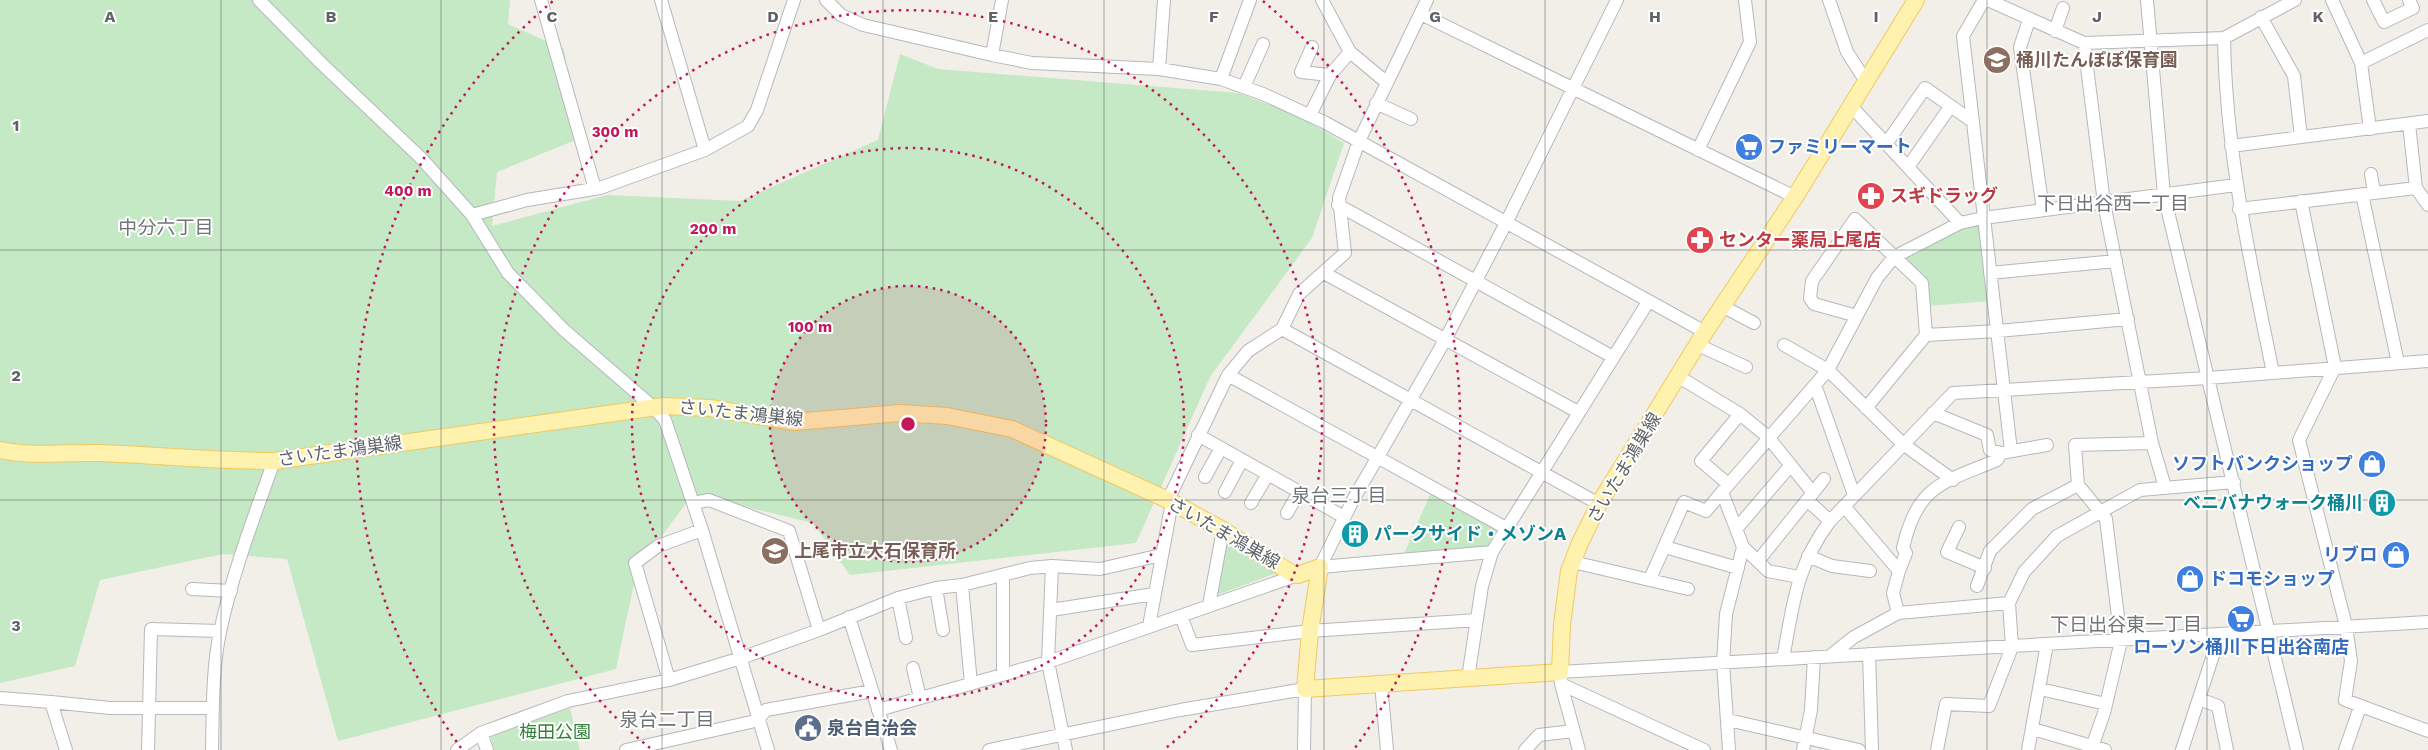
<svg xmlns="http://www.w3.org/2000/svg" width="2428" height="750" viewBox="0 0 2428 750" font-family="'Work Sans','Noto Sans JP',sans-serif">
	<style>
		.green { fill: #c5e8c5 }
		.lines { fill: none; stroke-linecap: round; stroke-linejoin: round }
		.minor-casing { stroke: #b5b8bc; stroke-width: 14 }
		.major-casing { stroke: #f2c960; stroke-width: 18 }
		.minor { stroke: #fff; stroke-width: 12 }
		.major { stroke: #fff2af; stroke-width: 16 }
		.grid { fill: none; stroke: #5f6368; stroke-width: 1; stroke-opacity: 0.55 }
		.ring { fill: none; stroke: #c2185b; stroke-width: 2.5; stroke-dasharray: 2.5 5 }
		.labels { text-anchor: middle; stroke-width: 4; stroke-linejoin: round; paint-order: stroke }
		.education-label { font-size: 18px; font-weight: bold; fill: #785e54; stroke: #fff; text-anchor: start }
		.shop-label { font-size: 18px; font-weight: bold; fill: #366cbe; stroke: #fff; text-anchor: start }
		.health-label { font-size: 18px; font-weight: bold; fill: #be3a42; stroke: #fff; text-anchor: start }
		.street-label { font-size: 18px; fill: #5f6368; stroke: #fff }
		.culture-label { font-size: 18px; font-weight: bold; fill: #0d838f; stroke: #fff; text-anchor: end }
		.service-label { font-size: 18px; font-weight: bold; fill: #4e5e75; stroke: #fff; text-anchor: start }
		.park-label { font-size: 18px; fill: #348238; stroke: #fff }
		.neighbourhood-label { font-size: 19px; fill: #70757a; stroke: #fff }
		.grid-label { font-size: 16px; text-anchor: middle; font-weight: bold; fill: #5f6368; stroke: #fff; stroke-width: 4; stroke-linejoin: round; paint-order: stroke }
		.centre { fill: #c2185b; stroke: #fff; stroke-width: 2.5 }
		.ring-label { font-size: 15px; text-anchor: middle; font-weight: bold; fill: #c2185b; stroke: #fff; stroke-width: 4; stroke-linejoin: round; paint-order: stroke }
	</style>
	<rect width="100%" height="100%" fill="#f1efe8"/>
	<!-- green -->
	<path class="green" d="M 0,0 L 510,0 L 508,24 L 564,49 L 578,139 L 497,172 L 492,226 L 607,195 L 740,201 L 878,140 L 900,54 L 938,69 L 1238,93 L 1299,116 L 1344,143 L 1312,238 L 1210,377 L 1136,543 L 850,575 L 813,523 L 693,494 L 637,569 L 616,669 L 338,741 L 287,559 L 223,554 L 100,580 L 75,666 L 0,683 Z
		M 1977,223 L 1980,226 L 1990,301 L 1928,306 L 1904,262 L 1905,258 L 1965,225 Z
		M 1432,490 L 1502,520 L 1488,548 L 1404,554 Z
		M 1226,535 L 1285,570 L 1217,595 Z
		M 570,708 L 580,750 L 494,750 L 490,734 Z"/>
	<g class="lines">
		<defs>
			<path id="minor" d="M 259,0 L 322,64 L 421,158 L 472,215 L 508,273 L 564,330 L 653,407 L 665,420 L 702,530 L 768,750
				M 541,0 L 595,189
				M 661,0 L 705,150
				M 826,0 L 841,15 L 863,25 L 992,55 L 1032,63 L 1159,69 L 1221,79 L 1263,94 L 1324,122 L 1705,332
				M 1322,0 L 1350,52 L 1386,82
				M 1829,0 L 1847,52 L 1865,80
				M 1984,0 L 1963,36 L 2011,451
				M 1988,0 L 2084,43 L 2224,38
				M 2147,0 L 2164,195 L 2297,750
				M 2332,0 L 2361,63 L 2370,129
				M 2373,0 L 2384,22 L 2413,8 L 2409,0
				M 1421,14 L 1795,197
				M 2261,17 L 2294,76 L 2301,137
				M 2029,20 L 2020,47 L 2043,210
				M 2055,31 L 2063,8
				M 2084,43 L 2104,203 L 2152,443 L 2165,487
				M 1312,47 L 1301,72 L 1330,75
				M 992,55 L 1002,0
				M 2361,63 L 2428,30
				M 1159,69 L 1164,0
				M 1221,79 L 1250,0
				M 1244,87 L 1263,44
				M 1376,103 L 1411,119
				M 1850,105 L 1960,223
				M 1310,115 L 1330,75 L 1350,52
				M 2409,124 L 2416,188 L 2428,205
				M 1886,144 L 1925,88 L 1972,121
				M 2231,146 L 2428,121
				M 1698,150 L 1750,42 L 1745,0
				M 1908,167 L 1950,107
				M 2371,174 L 2374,193
				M 2362,194 L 2398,363
				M 2301,201 L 2335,367 L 2299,440 L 2346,626 L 2351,661 L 2345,700 L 2428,731
				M 1338,205 L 1613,357
				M 2239,209 L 2416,188
				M 472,215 L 527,200 L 600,188 L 705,150 L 748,126 L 757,110 L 794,0
				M 1324,273 L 1578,412
				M 1990,273 L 2116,261
				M 1722,306 L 1754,323
				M 1857,316 L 1814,304 L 1810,298 L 1812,281 L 1855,219 L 1922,283 L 1926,335
				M 1282,329 L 1599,504
				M 1698,345 L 1746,367
				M 1784,345 L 1828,370 L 1903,444 L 1953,480
				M 2273,373 C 2250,259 2226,155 2224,38 L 2295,0
				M 1228,375 L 1506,528
				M 1679,377 L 1740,414 L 1768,437 L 1813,493
				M 1815,385 L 1854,495
				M 1866,408 L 1926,335 L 1998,331 L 2128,319
				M 1933,413 L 1987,435 L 1990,450 L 2001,453 L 2047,445
				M 1198,435 L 1344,517
				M 1205,477 L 1221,448
				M 1728,484 L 1701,461 L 1740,414
				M 1225,492 L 1242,460
				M 1168,500 L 1228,375 L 1248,351 L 1282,329 L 1299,294 L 1345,253 L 1339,198 L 1359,141 L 1427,0
				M 1807,500 L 1830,521
				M 693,503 L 709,500 L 789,531 L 819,630
				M 1251,503 L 1268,474
				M 1844,506 L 1899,571 L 1893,593 L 1898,613
				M 1287,513 L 1299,492
				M 1959,527 L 1947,552 L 1985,568
				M 1737,528 L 1790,466
				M 1665,547 L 1738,568
				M 1808,556 L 1832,566 L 1870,571
				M 1758,561 L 1824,479
				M 1573,562 L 1688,589
				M 1052,566 L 1048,662 L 1066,750
				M 1320,567 L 1353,500 L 1445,340 L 1506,223 L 1617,0
				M 1320,567 L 1492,552
				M 1899,571 L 1906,553 L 1903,548 C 1917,485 1942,483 1997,460 L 2001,453
				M 1003,575 L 1003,675
				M 1799,577 L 1768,571 L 1743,547 L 1722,492 L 1828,370 L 1877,278 L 1894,257 L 1960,223 L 1983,218 L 2236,185
				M 1650,579 L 1684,502 L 1706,511 L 1722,492
				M 962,585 L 971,684
				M 1977,586 L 1990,551 L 2032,509 L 2078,485
				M 936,588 L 943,630
				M 192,589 L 231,591
				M 898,598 L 906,638
				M 1209,605 L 1223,530
				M 1051,610 L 1154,594
				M 1181,616 L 1192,645 L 1310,631 L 1477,620
				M 849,617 L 891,750
				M 1149,626 L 1172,502
				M 1869,654 L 1872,750
				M 1830,656 L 1854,637 L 1898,613 L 2009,603
				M 1783,659 C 1793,605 1796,566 1830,521 L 1953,393 L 2208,378 L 2428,361
				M 913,668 L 920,698
				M 1468,678 L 1482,586 L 1492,552 L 1648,302
				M 669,680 L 635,563 L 658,546 L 702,530
				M 1381,684 L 1387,750
				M 1561,684 L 1704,750
				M 2040,689 L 2106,704
				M 0,698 L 51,702 L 66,750
				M 2199,699 L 2218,706 L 2227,750
				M 51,702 L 110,708 L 213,708
				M 878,710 L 1048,662 L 1298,575
				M 1728,720 L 1859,750
				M 2033,729 L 2105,750
				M 481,733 L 487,750
				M 148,750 L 151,629 L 220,631
				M 212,750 C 213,711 212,670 220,632 C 232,574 254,517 274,461
				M 457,750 L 481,733 L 568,701 L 669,680 L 741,658 L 819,630 L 898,598 L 936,588 L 962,585 L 1030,568 L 1052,566 L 1100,569 L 1161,555
				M 626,750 L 751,722 L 759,718 L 766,710 L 872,691
				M 989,750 L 1180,710 L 1305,689 L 1304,750
				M 1525,750 L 1539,735 L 1573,731
				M 1579,750 L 1561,684 L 1560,672 L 2428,622
				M 1729,750 L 1723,663 L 1726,614 L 1743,547
				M 1803,750 L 1811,710 L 1814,657
				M 1937,750 L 1946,704 L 1989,706 L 2012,647 L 2009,603 L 2024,572 L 2057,536 L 2140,490 L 2234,482
				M 2028,750 L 2047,644
				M 2091,750 L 2104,713 L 2121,641 L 2106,519 L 2078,485 L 2075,445 L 2152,443
				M 2182,750 L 2220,634
				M 2345,750 L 2360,707"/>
			<path id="major" d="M 0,450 C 33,457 66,452 99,453 C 158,455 215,461 274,461 L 664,406 L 710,408 L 794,422 L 900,413 L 947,416 L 1012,429 L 1168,500 L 1223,530 L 1293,574 L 1298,575 L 1320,567 L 1310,631 L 1305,689 L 1560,672 L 1562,625 L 1569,571 L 1580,543 L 1599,504 L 1705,332 L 1795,197 L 1916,0"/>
		</defs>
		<!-- minor casing -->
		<use href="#minor" class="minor-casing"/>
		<!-- major casing -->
		<use href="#major" class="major-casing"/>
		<!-- minor -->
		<use href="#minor" class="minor"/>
		<!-- major -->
		<use href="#major" class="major"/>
	</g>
	<!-- grid -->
	<path class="grid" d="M 221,0 L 221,750M 441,0 L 441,750M 662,0 L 662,750M 883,0 L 883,750M 1104,0 L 1104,750M 1324,0 L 1324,750M 1545,0 L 1545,750M 1766,0 L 1766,750M 1987,0 L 1987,750M 2207,0 L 2207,750M 0,250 L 2428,250M 0,500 L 2428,500"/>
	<!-- distance rings -->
	<circle cx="908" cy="424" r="138" fill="#c2185b" fill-opacity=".12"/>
	<g class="ring">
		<circle cx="908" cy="424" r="138"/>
		<circle cx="908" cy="424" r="276"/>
		<path d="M650 748A414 414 0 1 1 1166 748"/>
		<path d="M461 748A552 552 0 0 1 553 1M1263 1A552 552 0 0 1 1355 748"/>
	</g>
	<!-- icons -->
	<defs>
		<symbol id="school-disc" viewBox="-11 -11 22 22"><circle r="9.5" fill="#8d6e63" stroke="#fff"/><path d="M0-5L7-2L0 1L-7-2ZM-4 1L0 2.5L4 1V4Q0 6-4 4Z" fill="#fff"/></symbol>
		<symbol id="supermarket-disc" viewBox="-11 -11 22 22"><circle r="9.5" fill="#3f7fe0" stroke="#fff"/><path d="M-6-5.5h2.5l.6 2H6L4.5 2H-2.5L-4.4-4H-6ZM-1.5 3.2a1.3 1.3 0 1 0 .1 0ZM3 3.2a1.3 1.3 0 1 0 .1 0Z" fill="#fff"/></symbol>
		<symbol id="pharmacy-disc" viewBox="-11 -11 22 22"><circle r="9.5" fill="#e0444e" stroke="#fff"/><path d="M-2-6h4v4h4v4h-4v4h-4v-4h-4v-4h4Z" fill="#fff"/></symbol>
		<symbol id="shop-disc" viewBox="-11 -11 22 22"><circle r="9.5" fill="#3f7fe0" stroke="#fff"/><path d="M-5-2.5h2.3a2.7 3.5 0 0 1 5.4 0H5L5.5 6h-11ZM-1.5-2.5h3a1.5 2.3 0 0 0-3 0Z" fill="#fff"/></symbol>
		<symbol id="building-disc" viewBox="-11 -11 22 22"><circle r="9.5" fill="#0f9aa8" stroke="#fff"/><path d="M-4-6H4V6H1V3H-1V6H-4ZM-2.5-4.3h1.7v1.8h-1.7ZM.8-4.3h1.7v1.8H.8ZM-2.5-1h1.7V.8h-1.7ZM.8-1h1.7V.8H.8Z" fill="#fff"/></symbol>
		<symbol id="civic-disc" viewBox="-11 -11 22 22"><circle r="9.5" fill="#5c6f8a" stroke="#fff"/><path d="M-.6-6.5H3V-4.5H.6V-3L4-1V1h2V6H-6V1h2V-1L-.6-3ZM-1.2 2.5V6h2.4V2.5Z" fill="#fff"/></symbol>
	</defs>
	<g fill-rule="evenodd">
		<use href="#school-disc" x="1981" y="44" width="32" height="32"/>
		<use href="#supermarket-disc" x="1733" y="131" width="32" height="32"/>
		<use href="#pharmacy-disc" x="1855" y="180" width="32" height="32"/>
		<use href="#pharmacy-disc" x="1684" y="224" width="32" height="32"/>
		<use href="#shop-disc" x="2356" y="448" width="32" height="32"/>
		<use href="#building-disc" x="2366" y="487" width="32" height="32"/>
		<use href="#building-disc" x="1339" y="518" width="32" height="32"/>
		<use href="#school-disc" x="759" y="535" width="32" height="32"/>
		<use href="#shop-disc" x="2380" y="539" width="32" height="32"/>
		<use href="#shop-disc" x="2174" y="563" width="32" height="32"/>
		<use href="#supermarket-disc" x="2225" y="603" width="32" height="32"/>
		<use href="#civic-disc" x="792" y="712" width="32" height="32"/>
	</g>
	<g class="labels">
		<!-- education labels -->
		<g class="education-label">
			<text x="2016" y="66">桶川たんぽぽ保育園</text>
			<text x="794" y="557">上尾市立大石保育所</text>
		</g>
		<!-- shop labels -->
		<g class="shop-label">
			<text x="1768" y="153">ファミリーマート</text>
			<text x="2353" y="470" text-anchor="end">ソフトバンクショップ</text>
			<text x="2377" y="561" text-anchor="end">リブロ</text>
			<text x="2209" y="585">ドコモショップ</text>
			<text x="2241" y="653" text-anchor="middle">ローソン桶川下日出谷南店</text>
		</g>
		<!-- health labels -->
		<g class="health-label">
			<text x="1890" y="202">スギドラッグ</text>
			<text x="1719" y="246">センター薬局上尾店</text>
		</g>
		<!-- street labels -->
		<g class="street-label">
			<text transform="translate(741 413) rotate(6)" y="6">さいたま鴻巣線</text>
			<text transform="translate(340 451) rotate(-8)" y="6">さいたま鴻巣線</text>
			<text transform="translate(1624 468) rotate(-59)" y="6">さいたま鴻巣線</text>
			<text transform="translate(1224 533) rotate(30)" y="6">さいたま鴻巣線</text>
		</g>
		<!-- culture labels -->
		<g class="culture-label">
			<text x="2363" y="509">ベニバナウォーク桶川</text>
			<text x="1374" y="540" text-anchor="start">パークサイド・メゾンA</text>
		</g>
		<!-- service labels -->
		<g class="service-label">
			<text x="827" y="734">泉台自治会</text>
		</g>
		<!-- park labels -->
		<g class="park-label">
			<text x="555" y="738">梅田公園</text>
		</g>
		<!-- neighbourhood labels -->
		<g class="neighbourhood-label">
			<text x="2113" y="210">下日出谷西一丁目</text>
			<text x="166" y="234">中分六丁目</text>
			<text x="1339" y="502">泉台三丁目</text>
			<text x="2126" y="631">下日出谷東一丁目</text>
			<text x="667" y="726">泉台二丁目</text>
		</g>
	</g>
	<g class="grid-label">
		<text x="110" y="22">A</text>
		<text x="331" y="22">B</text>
		<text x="552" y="22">C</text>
		<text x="773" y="22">D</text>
		<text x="993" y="22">E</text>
		<text x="1214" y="22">F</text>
		<text x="1435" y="22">G</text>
		<text x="1655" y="22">H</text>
		<text x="1876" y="22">I</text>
		<text x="2097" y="22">J</text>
		<text x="2318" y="22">K</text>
		<text x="16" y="131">1</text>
		<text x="16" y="381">2</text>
		<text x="16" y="631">3</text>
	</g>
	<circle cx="908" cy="424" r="8" class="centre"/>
	<g class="ring-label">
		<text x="615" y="137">300 m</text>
		<text x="408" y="196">400 m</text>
		<text x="713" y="234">200 m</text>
		<text x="810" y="332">100 m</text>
	</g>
</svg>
